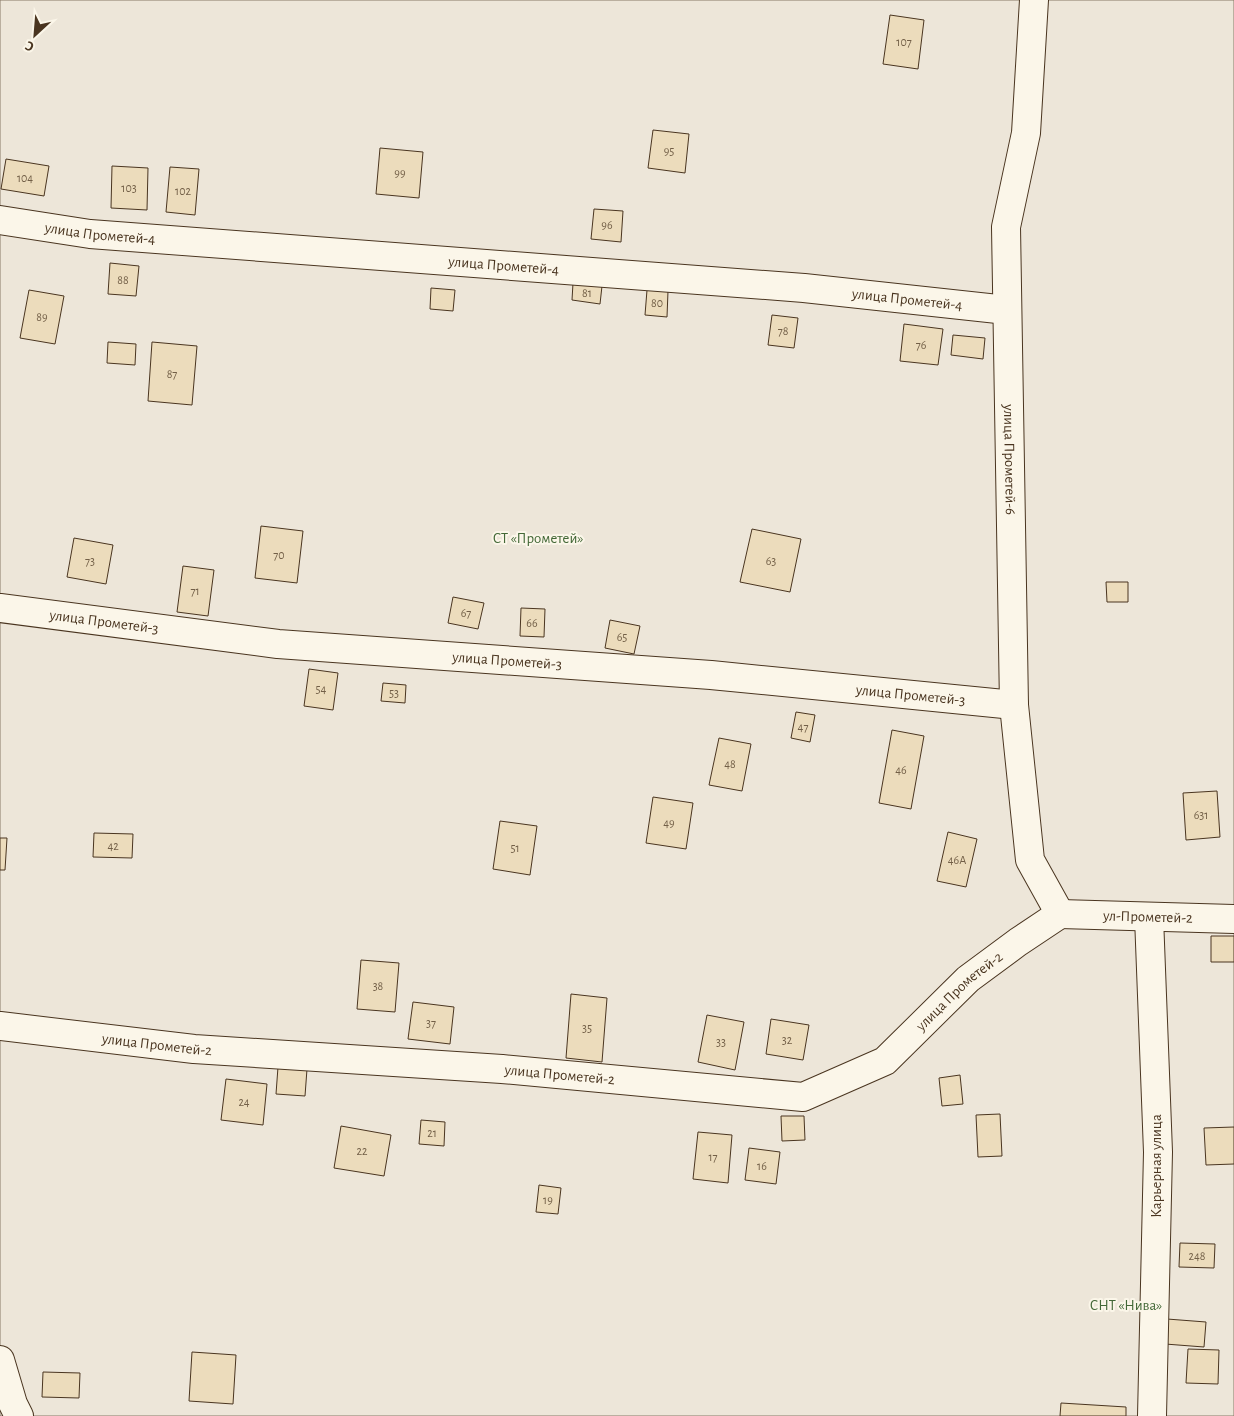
<svg xmlns="http://www.w3.org/2000/svg" width="1234" height="1416" viewBox="0 0 1234 1416" font-family="'Alegreya Sans',sans-serif">
	<style>
		.green { fill: #ede6d9; stroke: #887966 }
		.building { fill: #ecdcbc; stroke: #4a3520 }
		.lines { fill: none; stroke-linecap: round; stroke-linejoin: round }
		.street-casing { stroke: #4a3520; stroke-width: 30 }
		.street { stroke: #fbf6e9; stroke-width: 28 }
		.labels { text-anchor: middle; stroke-width: 4; stroke-linejoin: round; paint-order: stroke }
		.number-label { font-size: 12px; fill: #725f47 }
		.street-label { font-size: 15px; fill: #4a3520; stroke: #fbf6e9 }
		.park-label { font-size: 15px; fill: #436837; stroke: #fbf6e9 }
	</style>
	<rect width="100%" height="100%" fill="#fbf6e9"/>
	<!-- green -->
	<path class="green" d="M 0,0 L 1234,0 L 1234,1416 L 0,1416 Z"/>
	<!-- building -->
	<path class="building" d="M 890,15 L 924,20 L 918,69 L 883,64 Z
		M 653,130 L 689,134 L 685,173 L 648,168 Z
		M 380,148 L 423,152 L 419,198 L 376,194 Z
		M 6,159 L 49,166 L 44,196 L 1,189 Z
		M 112,166 L 148,168 L 147,210 L 111,208 Z
		M 170,167 L 199,169 L 195,215 L 166,212 Z
		M 594,209 L 623,211 L 621,242 L 591,239 Z
		M 110,263 L 139,266 L 136,296 L 108,294 Z
		M 573,283 L 602,286 L 600,304 L 572,300 Z
		M 431,288 L 455,290 L 453,311 L 430,309 Z
		M 29,290 L 64,296 L 55,344 L 20,338 Z
		M 647,290 L 668,291 L 667,317 L 645,315 Z
		M 772,315 L 798,318 L 794,348 L 768,345 Z
		M 904,324 L 943,329 L 938,365 L 900,361 Z
		M 953,335 L 985,338 L 983,359 L 951,355 Z
		M 108,342 L 136,344 L 135,365 L 107,363 Z
		M 152,342 L 197,346 L 192,405 L 148,401 Z
		M 261,526 L 303,531 L 297,583 L 255,578 Z
		M 752,529 L 801,539 L 790,592 L 740,582 Z
		M 74,538 L 113,545 L 106,584 L 67,577 Z
		M 183,566 L 214,570 L 208,616 L 177,612 Z
		M 1106,582 L 1128,582 L 1128,602 L 1107,602 Z
		M 453,597 L 484,603 L 478,629 L 448,623 Z
		M 521,608 L 545,609 L 544,637 L 520,636 Z
		M 610,620 L 640,626 L 634,654 L 605,648 Z
		M 309,669 L 338,673 L 333,710 L 304,706 Z
		M 383,683 L 406,685 L 405,703 L 381,701 Z
		M 796,712 L 815,715 L 810,742 L 791,738 Z
		M 892,730 L 924,736 L 911,809 L 879,803 Z
		M 719,738 L 751,744 L 742,791 L 709,785 Z
		M 1217,791 L 1220,837 L 1186,840 L 1183,793 Z
		M 653,797 L 693,803 L 686,849 L 646,843 Z
		M 500,821 L 537,826 L 530,875 L 493,869 Z
		M 948,832 L 977,839 L 966,887 L 937,881 Z
		M 94,833 L 133,834 L 132,858 L 93,857 Z
		M 0,838 L 7,838 L 5,870 L 0,870 Z
		M 1211,936 L 1234,936 L 1234,962 L 1211,962 Z
		M 361,960 L 399,963 L 395,1012 L 357,1009 Z
		M 571,994 L 607,998 L 602,1062 L 566,1058 Z
		M 413,1002 L 454,1007 L 450,1044 L 408,1039 Z
		M 707,1015 L 744,1022 L 735,1070 L 698,1062 Z
		M 771,1019 L 809,1025 L 803,1060 L 766,1054 Z
		M 278,1067 L 307,1069 L 305,1096 L 276,1094 Z
		M 960,1075 L 963,1104 L 942,1106 L 939,1078 Z
		M 226,1079 L 267,1084 L 263,1125 L 221,1120 Z
		M 1000,1114 L 1002,1156 L 978,1157 L 976,1115 Z
		M 781,1116 L 804,1116 L 805,1140 L 782,1141 Z
		M 421,1120 L 445,1122 L 444,1146 L 419,1144 Z
		M 341,1126 L 391,1135 L 384,1176 L 334,1168 Z
		M 1234,1127 L 1234,1164 L 1206,1165 L 1204,1128 Z
		M 698,1132 L 732,1135 L 728,1183 L 693,1179 Z
		M 749,1148 L 780,1152 L 776,1184 L 745,1180 Z
		M 539,1185 L 561,1188 L 558,1214 L 536,1212 Z
		M 1180,1243 L 1215,1244 L 1214,1268 L 1179,1267 Z
		M 1167,1319 L 1206,1322 L 1204,1347 L 1165,1344 Z
		M 1188,1349 L 1219,1350 L 1218,1384 L 1186,1383 Z
		M 192,1352 L 236,1355 L 233,1404 L 189,1401 Z
		M 43,1372 L 80,1373 L 79,1398 L 42,1397 Z
		M 1061,1403 L 1126,1407 L 1126,1416 L 1060,1416 Z"/>
	<g class="lines">
		<defs>
			<g id="street">
				<path id="s1" d="M 1034,0 L 1026,133 L 1006,227 L 1014,705 L 1030,860 L 1060,914"/>
				<path id="s2" d="M 0,220 L 90,234 L 804,288 L 1007,310"/>
				<path id="s3" d="M 0,608 L 278,644 L 711,675 L 1014,705"/>
				<path id="s4" d="M 1060,914 L 1234,919"/>
				<path d="M 1149,917 L 1158,1152 L 1152,1416"/>
				<path id="s5" d="M 0,1026 L 194,1049 L 502,1069 L 803,1097 L 885,1061 L 968,979 L 1018,942 L 1060,914"/>
				<path d="M 0,1360 L 13,1404 L 19,1416"/>
			</g>
		</defs>
		<!-- street casing -->
		<use href="#street" class="street-casing"/>
		<!-- street -->
		<use href="#street" class="street"/>
	</g>
	<g class="labels">
		<!-- number labels -->
		<g class="number-label">
			<text x="904" y="46">107</text>
			<text x="669" y="155">95</text>
			<text x="400" y="177">99</text>
			<text x="25" y="182">104</text>
			<text x="129" y="192">103</text>
			<text x="183" y="195">102</text>
			<text x="607" y="229">96</text>
			<text x="123" y="284">88</text>
			<text x="587" y="297">81</text>
			<text x="657" y="307">80</text>
			<text x="42" y="321">89</text>
			<text x="783" y="335">78</text>
			<text x="921" y="349">76</text>
			<text x="172" y="378">87</text>
			<text x="279" y="559">70</text>
			<text x="90" y="565">73</text>
			<text x="771" y="565">63</text>
			<text x="195" y="595">71</text>
			<text x="466" y="617">67</text>
			<text x="532" y="627">66</text>
			<text x="622" y="641">65</text>
			<text x="321" y="693">54</text>
			<text x="394" y="697">53</text>
			<text x="803" y="731">47</text>
			<text x="730" y="768">48</text>
			<text x="901" y="774">46</text>
			<text x="1201" y="819">631</text>
			<text x="669" y="827">49</text>
			<text x="113" y="850">42</text>
			<text x="515" y="852">51</text>
			<text x="957" y="864">46А</text>
			<text x="378" y="990">38</text>
			<text x="431" y="1027">37</text>
			<text x="587" y="1032">35</text>
			<text x="787" y="1044">32</text>
			<text x="721" y="1046">33</text>
			<text x="244" y="1106">24</text>
			<text x="432" y="1137">21</text>
			<text x="362" y="1155">22</text>
			<text x="713" y="1161">17</text>
			<text x="762" y="1170">16</text>
			<text x="548" y="1204">19</text>
			<text x="1197" y="1260">248</text>
		</g>
		<!-- street labels -->
		<g class="street-label">
			<text dy="5" stroke="none"><textPath href="#s2" startOffset="101">улица Прометей-4</textPath></text>
			<text dy="5" stroke="none"><textPath href="#s2" startOffset="506">улица Прометей-4</textPath></text>
			<text dy="5" stroke="none"><textPath href="#s2" startOffset="911">улица Прометей-4</textPath></text>
			<text dy="5" stroke="none"><textPath href="#s1" startOffset="462">улица Прометей-6</textPath></text>
			<text dy="5" stroke="none"><textPath href="#s3" startOffset="105">улица Прометей-3</textPath></text>
			<text dy="5" stroke="none"><textPath href="#s3" startOffset="510">улица Прометей-3</textPath></text>
			<text dy="5" stroke="none"><textPath href="#s3" startOffset="915">улица Прометей-3</textPath></text>
			<text dy="5" stroke="none"><textPath href="#s4" startOffset="88">ул-Прометей-2</textPath></text>
			<text dy="5" stroke="none"><textPath href="#s5" startOffset="998">улица Прометей-2</textPath></text>
			<text dy="5" stroke="none"><textPath href="#s5" startOffset="158">улица Прометей-2</textPath></text>
			<text dy="5" stroke="none"><textPath href="#s5" startOffset="562">улица Прометей-2</textPath></text>
			<text transform="translate(1156 1166) rotate(-90)" y="5">Карьерная улица</text>
		</g>
		<!-- park labels -->
		<g class="park-label">
			<text x="538" y="543">СТ «Прометей»</text>
			<text x="1126" y="1310">СНТ «Нива»</text>
		</g>
	</g>
	<!-- north arrow -->
	<g transform="translate(35 35) rotate(206)" stroke="#fbf6e9" stroke-width="4" paint-order="stroke">
	<path d="M0-4L9 19L0 12L-9 19Z" fill="#4a3520"/>
	<text y="-8" font-size="14" font-weight="bold" text-anchor="middle" fill="#4a3520">С</text>
	</g>
</svg>
